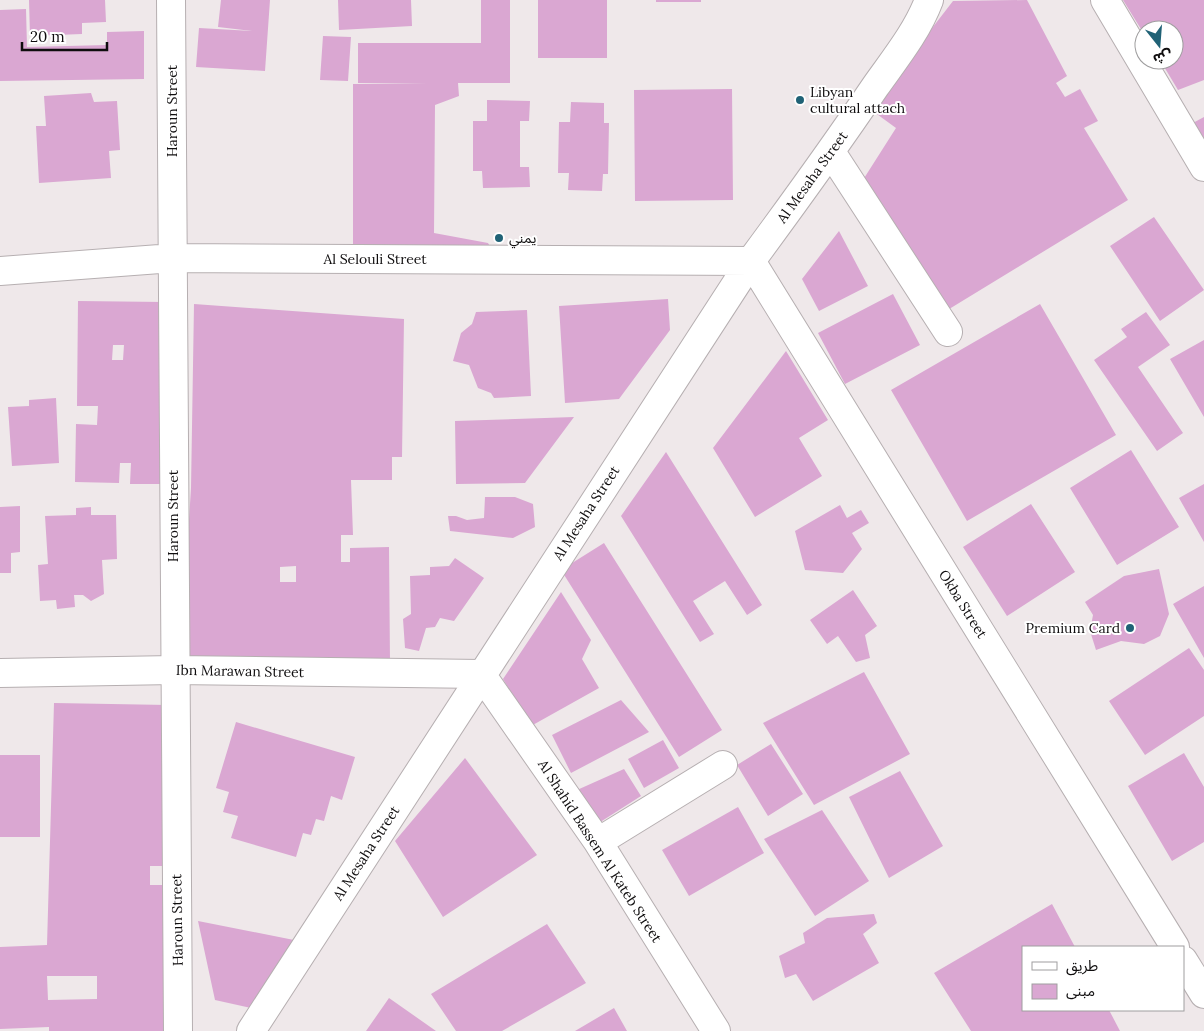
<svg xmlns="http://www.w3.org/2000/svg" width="1204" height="1031" viewBox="0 0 1204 1031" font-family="Lora,'Noto Sans Arabic',serif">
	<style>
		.building { fill: #daa7d2; fill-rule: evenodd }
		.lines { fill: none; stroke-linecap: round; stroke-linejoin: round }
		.minor-casing { stroke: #b6afb1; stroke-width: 30 }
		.minor { stroke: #fff; stroke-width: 28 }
		.poi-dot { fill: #206276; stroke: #fff; stroke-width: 2 }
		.labels { text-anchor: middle; stroke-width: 4; stroke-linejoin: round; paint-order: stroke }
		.poi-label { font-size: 14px; fill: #0f0d0e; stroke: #fff; text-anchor: start }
		.street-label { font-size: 14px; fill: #0f0d0e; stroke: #fff }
	</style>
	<rect width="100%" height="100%" fill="#efe8ea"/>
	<!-- building -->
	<path class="building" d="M 29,0 L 105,0 L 106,22 L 82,23 L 82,34 L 30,36 Z
		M 221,0 L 270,0 L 265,71 L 196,67 L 199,28 L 252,31 L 218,27 Z
		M 338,0 L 411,0 L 412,26 L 339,30 Z
		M 481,0 L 510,0 L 510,83 L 458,83 L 459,96 L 435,105 L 434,233 L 488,243 L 496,257 L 353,256 L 353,84 L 427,84 L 358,83 L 358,43 L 481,43 Z
		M 538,0 L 607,0 L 607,58 L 538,58 Z
		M 656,0 L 701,0 L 701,2 L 656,2 Z
		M 1027,0 L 1067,76 L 1056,83 L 1065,97 L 1080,89 L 1098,121 L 1084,128 L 1128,200 L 941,314 L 861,183 L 896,128 L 874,112 L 902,67 L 953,1 Z
		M 1123,0 L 1204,0 L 1204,80 L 1178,90 L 1160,60 L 1174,60 L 1174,30 L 1144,30 L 1144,34 Z
		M 26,9 L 27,47 L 107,45 L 107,32 L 144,31 L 144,79 L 0,81 L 0,10 Z
		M 323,36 L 351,37 L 348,81 L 320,80 Z
		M 732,89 L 733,200 L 635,201 L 634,90 Z
		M 91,93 L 94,102 L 117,101 L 120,150 L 109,151 L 111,178 L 39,183 L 36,126 L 46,126 L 44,96 Z
		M 487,100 L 530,101 L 529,121 L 520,121 L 520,167 L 529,167 L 530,187 L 483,188 L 482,171 L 473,171 L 473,121 L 487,121 Z
		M 571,102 L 604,103 L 604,123 L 609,123 L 608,174 L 603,174 L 602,191 L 568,190 L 569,173 L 558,173 L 559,122 L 570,122 Z
		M 1204,117 L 1204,147 L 1191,124 Z
		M 1154,217 L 1204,290 L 1160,321 L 1110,246 Z
		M 839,231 L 868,286 L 819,311 L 802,279 Z
		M 893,294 L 920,345 L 845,384 L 818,333 Z
		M 668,299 L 670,330 L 619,399 L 565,403 L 559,306 Z
		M 78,301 L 164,302 L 169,477 L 160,476 L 160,484 L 130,484 L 131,463 L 120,463 L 119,483 L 75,482 L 76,424 L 97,425 L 98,406 L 77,406 ZM 113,345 L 124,345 L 123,360 L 112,360 Z
		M 194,304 L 404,319 L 402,457 L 392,457 L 392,480 L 351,480 L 353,535 L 341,535 L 341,562 L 350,562 L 350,548 L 389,547 L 390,663 L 180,664 L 191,488 ZM 296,566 L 296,582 L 280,582 L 280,567 Z
		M 1040,304 L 1116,435 L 967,521 L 891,390 Z
		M 527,310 L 531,396 L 494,398 L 491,393 L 478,388 L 469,365 L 453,361 L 461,333 L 472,324 L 476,312 Z
		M 1146,312 L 1170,345 L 1138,367 L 1183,433 L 1157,451 L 1094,360 L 1127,337 L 1121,329 Z
		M 1204,340 L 1204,417 L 1170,359 Z
		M 786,351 L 828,420 L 799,438 L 822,476 L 755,517 L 713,448 Z
		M 56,398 L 59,463 L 12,466 L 8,407 L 29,406 L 29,400 Z
		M 574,417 L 525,483 L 456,484 L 455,421 Z
		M 1131,450 L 1179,527 L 1117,565 L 1070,488 Z
		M 666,452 L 762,605 L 747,615 L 725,581 L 693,601 L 714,634 L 700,642 L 621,516 Z
		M 1204,484 L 1204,542 L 1179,498 Z
		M 485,497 L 515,497 L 533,504 L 535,527 L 513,538 L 450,531 L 448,516 L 456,516 L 467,520 L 484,518 Z
		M 1031,504 L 1075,572 L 1007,616 L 963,547 Z
		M 840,505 L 847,518 L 861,510 L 869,523 L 852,533 L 862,549 L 843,573 L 805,570 L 795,531 Z
		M 20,506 L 20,552 L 11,553 L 11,573 L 0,573 L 0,507 Z
		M 91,507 L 91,515 L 116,515 L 117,559 L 102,560 L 104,594 L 91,601 L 83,595 L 74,595 L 75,607 L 57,609 L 56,600 L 40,601 L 38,565 L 48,564 L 45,516 L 76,515 L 76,508 Z
		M 604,543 L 722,730 L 679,757 L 561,570 Z
		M 455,558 L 484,578 L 454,621 L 440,618 L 435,627 L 426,628 L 419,651 L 405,648 L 403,619 L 411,614 L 410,576 L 430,575 L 430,567 L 449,566 Z
		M 1159,569 L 1169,614 L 1160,636 L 1144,644 L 1121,641 L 1096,650 L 1090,631 L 1093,615 L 1085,602 L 1124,576 Z
		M 1204,586 L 1204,658 L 1173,604 Z
		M 853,590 L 877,626 L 865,635 L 870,658 L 856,662 L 838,636 L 827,644 L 810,620 Z
		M 561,592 L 591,640 L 582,659 L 599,688 L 531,726 L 503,679 Z
		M 1189,648 L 1204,670 L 1204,716 L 1145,755 L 1109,701 Z
		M 864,672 L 910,754 L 814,805 L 763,723 Z
		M 621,700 L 649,732 L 571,773 L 552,735 Z
		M 54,703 L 168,705 L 166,866 L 150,866 L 150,885 L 164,885 L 165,1031 L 49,1031 L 49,1027 L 0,1029 L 0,947 L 47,945 ZM 47,976 L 97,976 L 97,999 L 48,1000 Z
		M 236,722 L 355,757 L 342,800 L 331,796 L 324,821 L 316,819 L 311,835 L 303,833 L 296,857 L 231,838 L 238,816 L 223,812 L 229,792 L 216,788 Z
		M 663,740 L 679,768 L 644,788 L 628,759 Z
		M 771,744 L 803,794 L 768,816 L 737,765 Z
		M 1184,753 L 1204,787 L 1204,842 L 1172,861 L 1128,786 Z
		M 0,755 L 40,755 L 40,837 L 0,837 Z
		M 465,758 L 537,855 L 443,917 L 395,841 Z
		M 624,769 L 641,796 L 594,826 L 577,790 Z
		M 900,771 L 943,846 L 889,878 L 849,797 Z
		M 738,807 L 764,853 L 689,896 L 662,850 Z
		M 822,810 L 869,881 L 815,916 L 764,839 Z
		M 1052,904 L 1075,947 L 1023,947 L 1023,1010 L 1109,1010 L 1120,1031 L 971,1031 L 934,973 Z
		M 874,914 L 877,923 L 863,934 L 879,963 L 813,1001 L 796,974 L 785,978 L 779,956 L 805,943 L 803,933 L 827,918 Z
		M 198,921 L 299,941 L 251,1008 L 215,1000 Z
		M 547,924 L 586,983 L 502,1031 L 456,1031 L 431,994 Z
		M 389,998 L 436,1031 L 366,1031 Z
		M 614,1008 L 627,1031 L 575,1031 Z"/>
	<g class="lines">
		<defs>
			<path id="minor" d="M 171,0 L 178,1031
				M 1105,0 L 1204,167
				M 831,152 L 948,332
				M 0,271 L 173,258 L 751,261 L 1175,947
				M 0,673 L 174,670 L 481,674 L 598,842 L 716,1031
				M 598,842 L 723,765
				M 1183,960 L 1204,994
				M 251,1031 L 751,261 C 793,204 835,146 875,87 C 894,60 917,32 929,0"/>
		</defs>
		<!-- minor casing -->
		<use href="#minor" class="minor-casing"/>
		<!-- minor -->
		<use href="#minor" class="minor"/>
	</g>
	<!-- markers -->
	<g class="poi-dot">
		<circle cx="800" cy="100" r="5"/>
		<circle cx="499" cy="238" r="5"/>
		<circle cx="1130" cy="628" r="5"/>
	</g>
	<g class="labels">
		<!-- poi labels -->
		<g class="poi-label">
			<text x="810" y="97">Libyan<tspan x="810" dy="16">cultural attach</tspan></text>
			<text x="509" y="243">يمني</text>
			<text x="1120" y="633" text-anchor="end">Premium Card</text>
		</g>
		<!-- street labels -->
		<g class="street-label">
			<text transform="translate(172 111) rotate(-90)" y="5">Haroun Street</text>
			<text transform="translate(812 177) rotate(-54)" y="5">Al Mesaha Street</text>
			<text x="375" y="264">Al Selouli Street</text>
			<text transform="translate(586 513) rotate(-57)" y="5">Al Mesaha Street</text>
			<text transform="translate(173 516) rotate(-90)" y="5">Haroun Street</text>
			<text transform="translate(963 604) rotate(58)" y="5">Okba Street</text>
			<text transform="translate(240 671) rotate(1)" y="5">Ibn Marawan Street</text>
			<text transform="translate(600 851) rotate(57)" y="5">Al Shahid Bassem Al Kateb Street</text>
			<text transform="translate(366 853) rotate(-57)" y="5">Al Mesaha Street</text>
			<text transform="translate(177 920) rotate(-91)" y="5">Haroun Street</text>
		</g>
	</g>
	<!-- legend -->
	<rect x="1022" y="946" width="162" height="65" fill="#ffffff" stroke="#9f9e9f"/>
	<rect x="1032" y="962" width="25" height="8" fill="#ffffff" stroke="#9f9e9f"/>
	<text x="1066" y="971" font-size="15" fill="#0f0d0e">طريق</text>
	<rect x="1032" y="984" width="25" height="15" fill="#daa7d2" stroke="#9f9e9f"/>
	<text x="1066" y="996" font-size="15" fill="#0f0d0e">مبنى</text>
	<!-- north arrow -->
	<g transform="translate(1159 45) rotate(163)"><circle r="24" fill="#ffffff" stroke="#9f9e9f"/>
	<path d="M0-4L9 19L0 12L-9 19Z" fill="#206276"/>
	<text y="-8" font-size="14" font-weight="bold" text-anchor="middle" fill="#0f0d0e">ش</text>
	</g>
	<!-- scale -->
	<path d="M22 42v8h85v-8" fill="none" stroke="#0f0d0e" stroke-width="2.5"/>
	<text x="30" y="42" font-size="15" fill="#0f0d0e" stroke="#ffffff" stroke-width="4" paint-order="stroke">20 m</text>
</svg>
